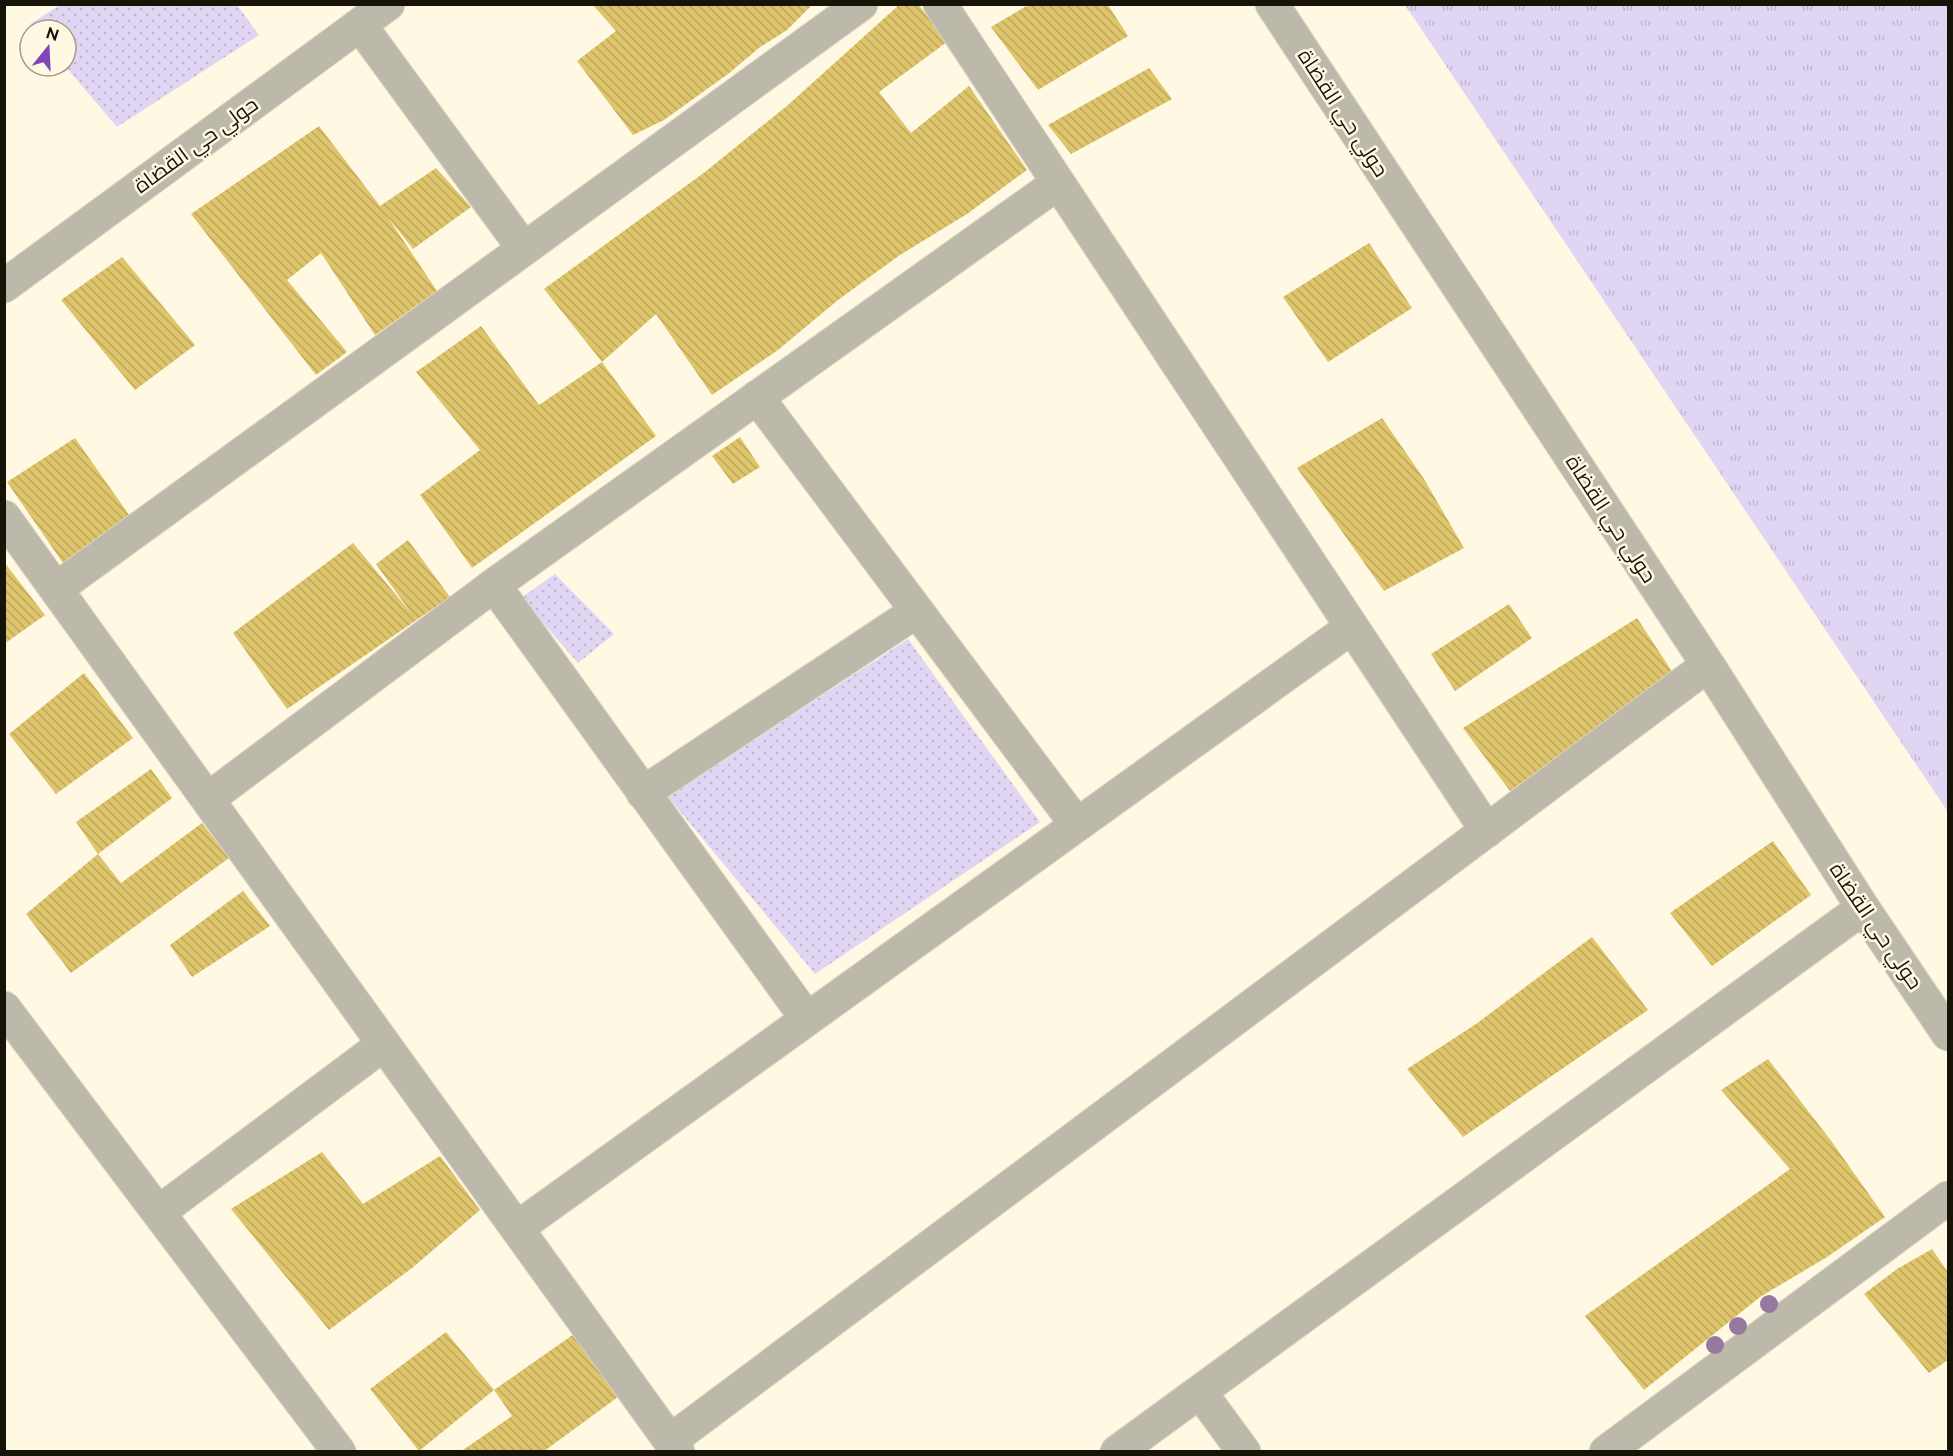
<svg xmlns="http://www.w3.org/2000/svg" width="1953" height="1456" viewBox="0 0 1953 1456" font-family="Raleway,Cairo,sans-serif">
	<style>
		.grass { fill: url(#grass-tufts) }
		.park { fill: url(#park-dots) }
		.building { fill: url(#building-back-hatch) }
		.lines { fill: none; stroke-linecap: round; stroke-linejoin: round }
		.minor-casing { stroke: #dad4c1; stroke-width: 35 }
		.minor { stroke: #bdb9aa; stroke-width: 33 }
		.tree { fill: #9678a0 }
		.labels { text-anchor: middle; stroke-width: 5; stroke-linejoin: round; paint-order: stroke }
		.street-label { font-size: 21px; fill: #161307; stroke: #fff9e4 }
	</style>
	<defs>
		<pattern id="grass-tufts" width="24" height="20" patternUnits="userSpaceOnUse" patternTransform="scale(1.5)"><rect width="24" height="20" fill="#e1d5f4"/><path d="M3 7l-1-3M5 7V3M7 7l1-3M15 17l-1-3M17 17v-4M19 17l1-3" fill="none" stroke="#c0b6d0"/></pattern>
		<pattern id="park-dots" width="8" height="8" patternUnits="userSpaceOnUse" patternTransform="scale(1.5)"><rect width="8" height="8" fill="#e1d5f4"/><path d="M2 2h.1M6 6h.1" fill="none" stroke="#c0b6d0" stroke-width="1.8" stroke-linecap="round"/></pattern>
		<pattern id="building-back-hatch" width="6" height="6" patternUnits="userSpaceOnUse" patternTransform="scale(1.5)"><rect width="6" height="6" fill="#dec46b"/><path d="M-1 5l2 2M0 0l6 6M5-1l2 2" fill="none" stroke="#bea85b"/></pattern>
	</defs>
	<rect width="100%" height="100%" fill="#fff9e4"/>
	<!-- grass -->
	<path class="grass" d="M 1405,5 L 1948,5 L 1948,812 Z"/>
	<!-- park -->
	<path class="park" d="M 237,5 L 259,35 L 117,127 L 65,66 L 66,30 L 35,30 L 30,24 L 60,5 Z
		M 555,574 L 614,634 L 578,663 L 521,598 Z
		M 908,639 L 1040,822 L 815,974 L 668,797 Z"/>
	<!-- building -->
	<path class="building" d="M 592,4 L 813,4 L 787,30 L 759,48 L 728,74 L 664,120 L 633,135 L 577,61 L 616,31 Z
		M 900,4 L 918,4 L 947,42 L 879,92 L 911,133 L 969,86 L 1027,170 L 967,214 L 900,255 L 838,300 L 778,350 L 712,395 L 656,314 L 602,362 L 544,289 L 705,172 L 788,105 Z
		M 1028,5 L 1108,5 L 1128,36 L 1038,90 L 991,27 Z
		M 1149,68 L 1172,99 L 1071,154 L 1048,125 Z
		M 319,126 L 380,206 L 436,168 L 471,207 L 413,249 L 387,216 L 437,291 L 375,335 L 321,253 L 287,280 L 347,352 L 316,375 L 191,214 Z
		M 1369,243 L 1412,308 L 1328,362 L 1283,297 Z
		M 122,257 L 195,345 L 135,390 L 61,300 Z
		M 481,326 L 539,405 L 602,362 L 656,436 L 472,568 L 420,495 L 480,450 L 416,372 Z
		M 1382,418 L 1424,479 L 1464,548 L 1384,591 L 1297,468 Z
		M 740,437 L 760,467 L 733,484 L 712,456 Z
		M 75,438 L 132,519 L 63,563 L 7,482 Z
		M 408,540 L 450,597 L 287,709 L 233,633 L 353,543 L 411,613 L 376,564 Z
		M 4,562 L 45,615 L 4,644 Z
		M 1509,604 L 1532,638 L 1455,691 L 1431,654 Z
		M 1637,618 L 1675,676 L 1510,791 L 1463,728 Z
		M 84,673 L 133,738 L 56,794 L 9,734 Z
		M 151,769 L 172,798 L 98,854 L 76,822 Z
		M 202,823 L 229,858 L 71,973 L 26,914 L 98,854 L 121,883 Z
		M 1773,841 L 1811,895 L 1712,966 L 1670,913 Z
		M 243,891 L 270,926 L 192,977 L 170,945 Z
		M 1592,937 L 1648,1010 L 1463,1137 L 1407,1069 L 1476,1024 Z
		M 1768,1059 L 1832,1142 L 1885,1217 L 1827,1257 L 1760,1297 L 1644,1390 L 1585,1316 L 1790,1169 L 1721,1090 Z
		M 322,1152 L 363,1204 L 440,1156 L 480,1210 L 412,1268 L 329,1330 L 231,1209 Z
		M 1932,1249 L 1948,1272 L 1948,1360 L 1929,1373 L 1864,1294 L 1897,1269 Z
		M 446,1332 L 494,1390 L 419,1451 L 370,1389 Z
		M 574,1334 L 622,1394 L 543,1452 L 460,1452 L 512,1416 L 494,1390 Z"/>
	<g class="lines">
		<defs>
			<path id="minor" d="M 940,4 L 1487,831
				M 1272,4 L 1708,665 L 1863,908 L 1948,1034
				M 360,25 L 524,249
				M 4,286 L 388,4
				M 757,397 L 1077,825
				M 4,517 L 678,1452
				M 494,585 L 807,1019
				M 56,589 L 861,4
				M 643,793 L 917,611
				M 208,799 L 494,585 L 1058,183
				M 4,1008 L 339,1452
				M 159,1212 L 384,1044
				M 517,1228 L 1352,627
				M 1200,1392 L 1244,1452
				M 670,1441 L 1708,665
				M 1117,1452 L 1863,908
				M 1606,1452 L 1948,1198"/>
		</defs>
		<!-- minor casing -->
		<use href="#minor" class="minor-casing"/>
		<!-- minor -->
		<use href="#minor" class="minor"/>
	</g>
	<!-- trees -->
	<g class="tree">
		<circle cx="1769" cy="1304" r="9"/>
		<circle cx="1738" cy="1326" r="9"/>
		<circle cx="1715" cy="1345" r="9"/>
	</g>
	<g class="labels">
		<!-- street labels -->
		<g class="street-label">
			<text transform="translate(1343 113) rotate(57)" y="7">حولي حي القضاة</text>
			<text transform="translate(196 145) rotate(-36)" y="7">حولي حي القضاة</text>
			<text transform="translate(1611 519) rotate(57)" y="7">حولي حي القضاة</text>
			<text transform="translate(1876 926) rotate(56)" y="7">حولي حي القضاة</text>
		</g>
	</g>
	<!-- border -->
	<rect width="1953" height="1456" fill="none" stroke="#161307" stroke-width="12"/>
	<!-- north arrow -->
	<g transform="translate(48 48) rotate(18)"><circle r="28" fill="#fff9e4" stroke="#a29d8c" stroke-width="1.5"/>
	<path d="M0-4.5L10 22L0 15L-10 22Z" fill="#8045bb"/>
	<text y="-9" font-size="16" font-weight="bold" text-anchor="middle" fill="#161307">N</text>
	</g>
</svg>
